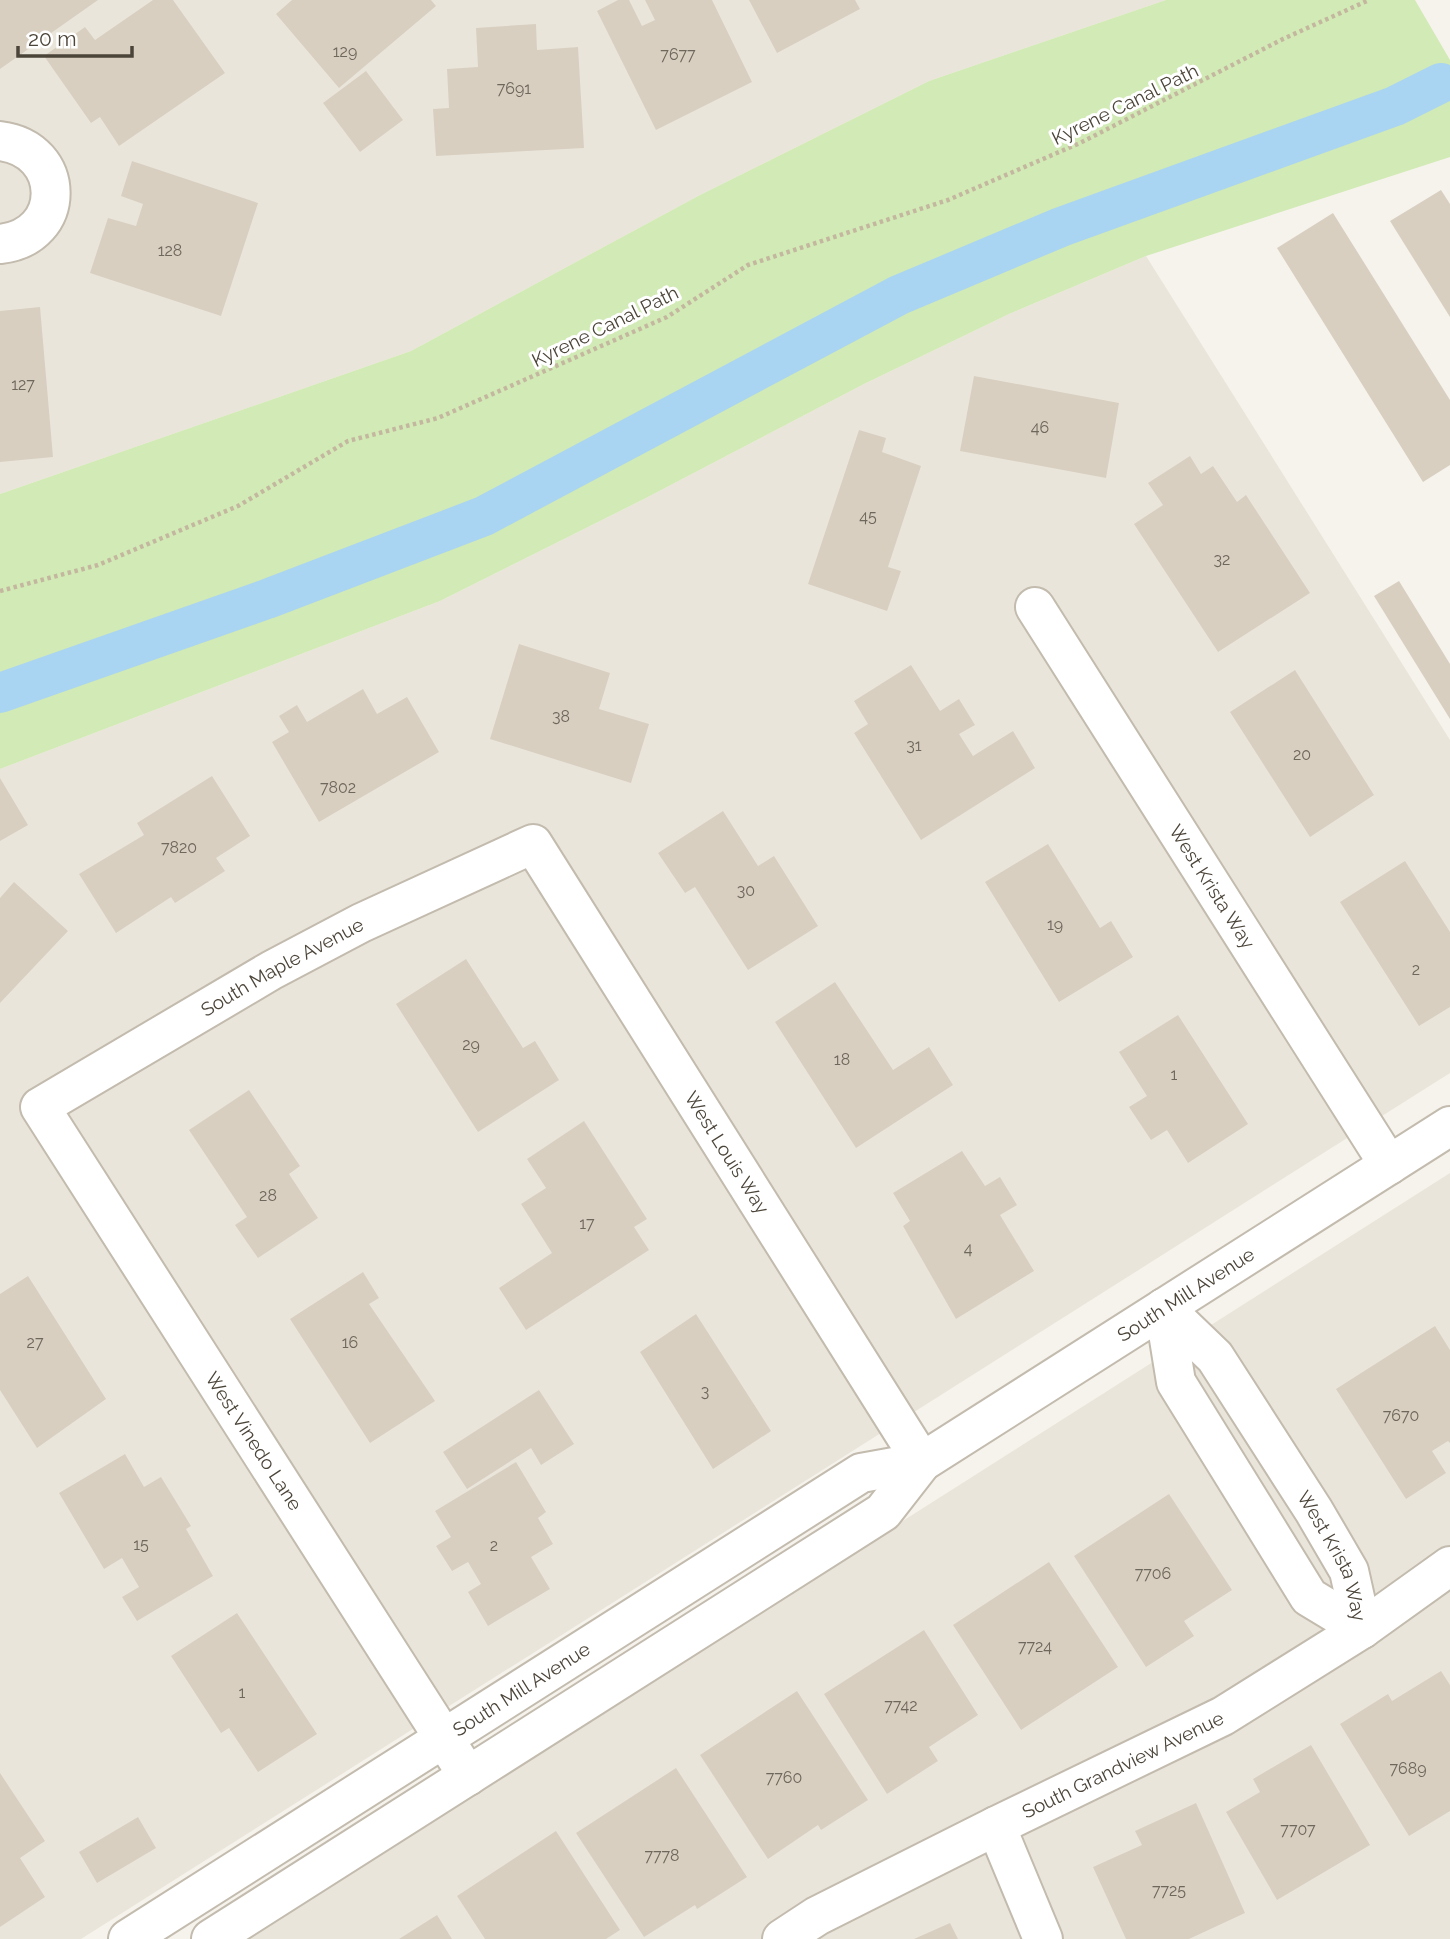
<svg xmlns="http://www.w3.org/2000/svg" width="1450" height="1939" viewBox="0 0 1450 1939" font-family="Raleway,sans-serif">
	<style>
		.residential { fill: #eae5da }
		.green { fill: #d2eab5 }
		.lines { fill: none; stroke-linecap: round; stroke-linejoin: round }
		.canal { stroke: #a9d4f2; stroke-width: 40 }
		.building { fill: #d8cfc1 }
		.minor-casing { stroke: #c2bbae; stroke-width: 42 }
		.path { stroke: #c4b79f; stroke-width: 4.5; stroke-dasharray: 3.5 3.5; stroke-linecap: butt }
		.minor { stroke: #fff; stroke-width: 38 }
		.labels { text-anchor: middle; stroke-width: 6; stroke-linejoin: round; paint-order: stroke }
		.number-label { font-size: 16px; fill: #6e675b }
		.street-label { font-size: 19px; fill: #4b4439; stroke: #fff }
	</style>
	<rect width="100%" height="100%" fill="#f6f3ec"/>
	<!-- residential -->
	<path class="residential" d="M 0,0 L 1166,0 L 929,81 L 700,195 L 411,351 L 0,494 Z
		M 1146,256 L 1450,740 L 1450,1073 L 81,1939 L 0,1939 L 0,769 L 440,601 L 644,499 L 864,384 L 1009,314 Z
		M 1450,1173 L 1450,1939 L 242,1939 L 898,1524 Z"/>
	<!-- green -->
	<path class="green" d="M 1166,0 L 1415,0 L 1450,60 L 1450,157 L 1146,256 L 1009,314 L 864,384 L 644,499 L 440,601 L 0,769 L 0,494 L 411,351 L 700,195 L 929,81 Z"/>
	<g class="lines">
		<!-- canal -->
		<path class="canal" d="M 0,693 L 267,599 L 484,516 L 899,295 L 1061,227 L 1395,106 L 1441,83"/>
	</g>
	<!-- building -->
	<path class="building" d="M 0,0 L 98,0 L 0,69 Z
		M 153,0 L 173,0 L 225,73 L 119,146 L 100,117 L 91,123 L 44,56 L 85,27 L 95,40 Z
		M 292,0 L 431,0 L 436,6 L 339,88 L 276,14 Z
		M 618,0 L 629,0 L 642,26 L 655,20 L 645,0 L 712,0 L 752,82 L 656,130 L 597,11 Z
		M 749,0 L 855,0 L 860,9 L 777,53 Z
		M 536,24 L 537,50 L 578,47 L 584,148 L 436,156 L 433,109 L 449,108 L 447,69 L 478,67 L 476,28 Z
		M 366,71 L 403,120 L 360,152 L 323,103 Z
		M 132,161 L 258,203 L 221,316 L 90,273 L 108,218 L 136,226 L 143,204 L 121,196 Z
		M 1441,190 L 1450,204 L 1450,317 L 1390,221 Z
		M 1333,213 L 1450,400 L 1450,465 L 1423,482 L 1277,248 Z
		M 40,307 L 53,457 L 0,462 L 0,311 Z
		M 974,376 L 1119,403 L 1106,478 L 960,451 Z
		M 859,430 L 886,438 L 882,452 L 921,466 L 888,567 L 901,571 L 887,611 L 808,584 Z
		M 1190,456 L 1201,474 L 1213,466 L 1237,502 L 1246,495 L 1310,593 L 1218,652 L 1134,524 L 1163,505 L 1148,483 Z
		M 1399,581 L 1450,664 L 1450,719 L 1374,596 Z
		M 519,644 L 610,673 L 599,709 L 649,724 L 631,783 L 490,739 Z
		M 911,665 L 940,711 L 959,699 L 975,725 L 959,734 L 973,756 L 1013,731 L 1035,768 L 921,840 L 854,733 L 868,724 L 854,701 Z
		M 1295,670 L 1374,795 L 1310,837 L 1230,712 Z
		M 363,689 L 377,714 L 407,697 L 439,752 L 319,822 L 272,742 L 289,732 L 279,716 L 297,705 L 307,722 Z
		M 212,776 L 250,836 L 216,858 L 225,871 L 175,903 L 171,897 L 116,933 L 79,874 L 144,835 L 137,823 Z
		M 0,778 L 28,825 L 0,841 Z
		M 723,811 L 758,866 L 774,856 L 818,926 L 748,970 L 695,887 L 685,893 L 658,853 Z
		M 1048,844 L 1100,928 L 1111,921 L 1133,957 L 1059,1002 L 985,882 Z
		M 1405,861 L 1450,932 L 1450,1007 L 1419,1026 L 1340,902 Z
		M 14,882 L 68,931 L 0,1003 L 0,898 Z
		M 466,959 L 523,1048 L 535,1041 L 559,1080 L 478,1132 L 396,1004 Z
		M 835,982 L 893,1070 L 929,1047 L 953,1085 L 856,1148 L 775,1022 Z
		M 1178,1015 L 1248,1124 L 1188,1163 L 1167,1130 L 1151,1140 L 1129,1107 L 1147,1096 L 1119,1052 Z
		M 249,1090 L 300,1166 L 289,1174 L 318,1218 L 258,1258 L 235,1225 L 247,1217 L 189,1130 Z
		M 584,1121 L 647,1219 L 634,1227 L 649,1250 L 526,1330 L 499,1288 L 552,1253 L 521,1204 L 546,1188 L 527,1159 Z
		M 962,1151 L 985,1186 L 1000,1177 L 1017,1205 L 1000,1215 L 1034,1271 L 956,1319 L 903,1226 L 910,1221 L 893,1193 Z
		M 363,1272 L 379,1298 L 369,1304 L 435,1401 L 370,1443 L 290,1319 Z
		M 28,1276 L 106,1399 L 37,1448 L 0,1390 L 0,1294 Z
		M 696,1314 L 771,1431 L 713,1469 L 640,1352 Z
		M 1435,1326 L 1450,1350 L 1450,1443 L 1448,1441 L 1432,1451 L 1446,1473 L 1406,1499 L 1336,1389 Z
		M 539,1390 L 574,1444 L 541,1465 L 531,1448 L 467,1489 L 443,1452 Z
		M 125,1454 L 144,1487 L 161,1477 L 191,1526 L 186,1529 L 213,1576 L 137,1621 L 122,1597 L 139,1587 L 122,1558 L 104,1569 L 59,1493 Z
		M 516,1462 L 546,1512 L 538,1518 L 553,1544 L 531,1557 L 550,1589 L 488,1626 L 468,1592 L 481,1584 L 468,1562 L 452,1571 L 436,1546 L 451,1537 L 435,1511 Z
		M 1169,1494 L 1232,1590 L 1184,1621 L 1194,1636 L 1146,1667 L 1074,1556 Z
		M 1049,1562 L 1118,1667 L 1021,1730 L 953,1625 Z
		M 237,1613 L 317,1734 L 258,1772 L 229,1728 L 221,1733 L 171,1656 Z
		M 924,1630 L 978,1715 L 929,1747 L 938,1761 L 887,1794 L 824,1694 Z
		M 1441,1671 L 1450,1685 L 1450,1811 L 1409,1836 L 1340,1724 L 1388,1694 L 1392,1701 Z
		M 797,1691 L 868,1800 L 821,1830 L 818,1825 L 768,1859 L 700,1755 Z
		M 1311,1745 L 1370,1845 L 1277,1900 L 1226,1812 L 1260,1792 L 1253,1779 Z
		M 676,1768 L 747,1877 L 697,1909 L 695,1905 L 644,1937 L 576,1833 Z
		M 0,1773 L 45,1841 L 20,1858 L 45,1897 L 0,1927 Z
		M 1196,1803 L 1245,1913 L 1189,1939 L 1126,1939 L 1093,1867 L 1142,1845 L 1135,1831 Z
		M 138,1817 L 156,1848 L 97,1883 L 79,1852 Z
		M 556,1831 L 620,1930 L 606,1939 L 485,1939 L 457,1896 Z
		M 437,1915 L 452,1939 L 399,1939 Z
		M 950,1923 L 958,1939 L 914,1939 Z"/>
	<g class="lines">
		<defs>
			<g id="minor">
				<path d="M 0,141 C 67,149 68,237 0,244"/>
				<path id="s1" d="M 1035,607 L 1389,1165"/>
				<path d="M 1164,1308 L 1176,1382 L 1251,1503 L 1309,1597 L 1362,1629"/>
				<path id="s2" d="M 1164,1308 L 1215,1357 L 1314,1511 L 1349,1571 L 1362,1629"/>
				<path id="s3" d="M 468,1776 L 40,1107 L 272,970 L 361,923 L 533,844 L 922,1462"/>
				<path d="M 996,1826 L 1043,1939"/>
				<path id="s4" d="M 128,1939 L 861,1473 L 922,1462"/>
				<path id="s5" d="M 211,1939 L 883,1512 L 922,1462 L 1450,1126"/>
				<path id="s6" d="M 782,1939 L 817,1916 L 996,1826 L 1223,1716 L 1362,1629 L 1450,1566"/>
			</g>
		</defs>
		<!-- minor casing -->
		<use href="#minor" class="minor-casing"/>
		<!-- path -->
		<path class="path" d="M 0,591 L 98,565 L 238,506 L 348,441 L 438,418 L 667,317 L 748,265 L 948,200 L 1080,143 L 1283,39 L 1369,0"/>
		<!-- minor -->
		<use href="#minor" class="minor"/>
	</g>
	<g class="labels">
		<!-- number labels -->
		<g class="number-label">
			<text x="345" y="57">129</text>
			<text x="678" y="60">7677</text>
			<text x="514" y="94">7691</text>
			<text x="170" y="256">128</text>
			<text x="23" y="390">127</text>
			<text x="1040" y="433">46</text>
			<text x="868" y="522">45</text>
			<text x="1222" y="565">32</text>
			<text x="561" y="722">38</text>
			<text x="914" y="751">31</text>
			<text x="1302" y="760">20</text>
			<text x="338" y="793">7802</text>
			<text x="179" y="853">7820</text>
			<text x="746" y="896">30</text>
			<text x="1055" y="930">19</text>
			<text x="1416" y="975">2</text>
			<text x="471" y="1050">29</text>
			<text x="842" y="1065">18</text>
			<text x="1174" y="1080">1</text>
			<text x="268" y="1201">28</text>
			<text x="587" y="1229">17</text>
			<text x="968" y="1254">4</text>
			<text x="35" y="1348">27</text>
			<text x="350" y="1348">16</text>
			<text x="705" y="1397">3</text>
			<text x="1401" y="1421">7670</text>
			<text x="141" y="1550">15</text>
			<text x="494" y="1551">2</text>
			<text x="1153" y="1579">7706</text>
			<text x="1035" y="1652">7724</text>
			<text x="242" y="1698">1</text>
			<text x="901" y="1711">7742</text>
			<text x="1408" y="1774">7689</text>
			<text x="784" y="1783">7760</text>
			<text x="1298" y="1835">7707</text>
			<text x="662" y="1861">7778</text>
			<text x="1169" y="1896">7725</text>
		</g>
		<!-- street labels -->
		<g class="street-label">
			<text transform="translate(1125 104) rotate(-26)" y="7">Kyrene Canal Path</text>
			<text transform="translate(605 326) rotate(-26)" y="7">Kyrene Canal Path</text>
			<text dy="7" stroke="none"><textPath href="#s1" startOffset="331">West Krista Way</textPath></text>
			<text dy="7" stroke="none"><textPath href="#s3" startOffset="1074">South Maple Avenue</textPath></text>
			<text dy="7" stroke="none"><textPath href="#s3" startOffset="1718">West Louis Way</textPath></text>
			<text dy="7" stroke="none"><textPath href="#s5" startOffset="1172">South Mill Avenue</textPath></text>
			<text transform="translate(254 1441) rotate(57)" y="7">West Vinedo Lane</text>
			<text dy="7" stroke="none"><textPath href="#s2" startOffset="303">West Krista Way</textPath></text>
			<text dy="7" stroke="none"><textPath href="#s4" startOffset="466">South Mill Avenue</textPath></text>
			<text dy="7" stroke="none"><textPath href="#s6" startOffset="383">South Grandview Avenue</textPath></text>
		</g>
	</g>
	<!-- scale -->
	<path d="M18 46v10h114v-10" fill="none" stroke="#4b4439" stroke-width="3.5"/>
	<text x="28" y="46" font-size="21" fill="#4b4439" stroke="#ffffff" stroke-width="5" paint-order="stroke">20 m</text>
</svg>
